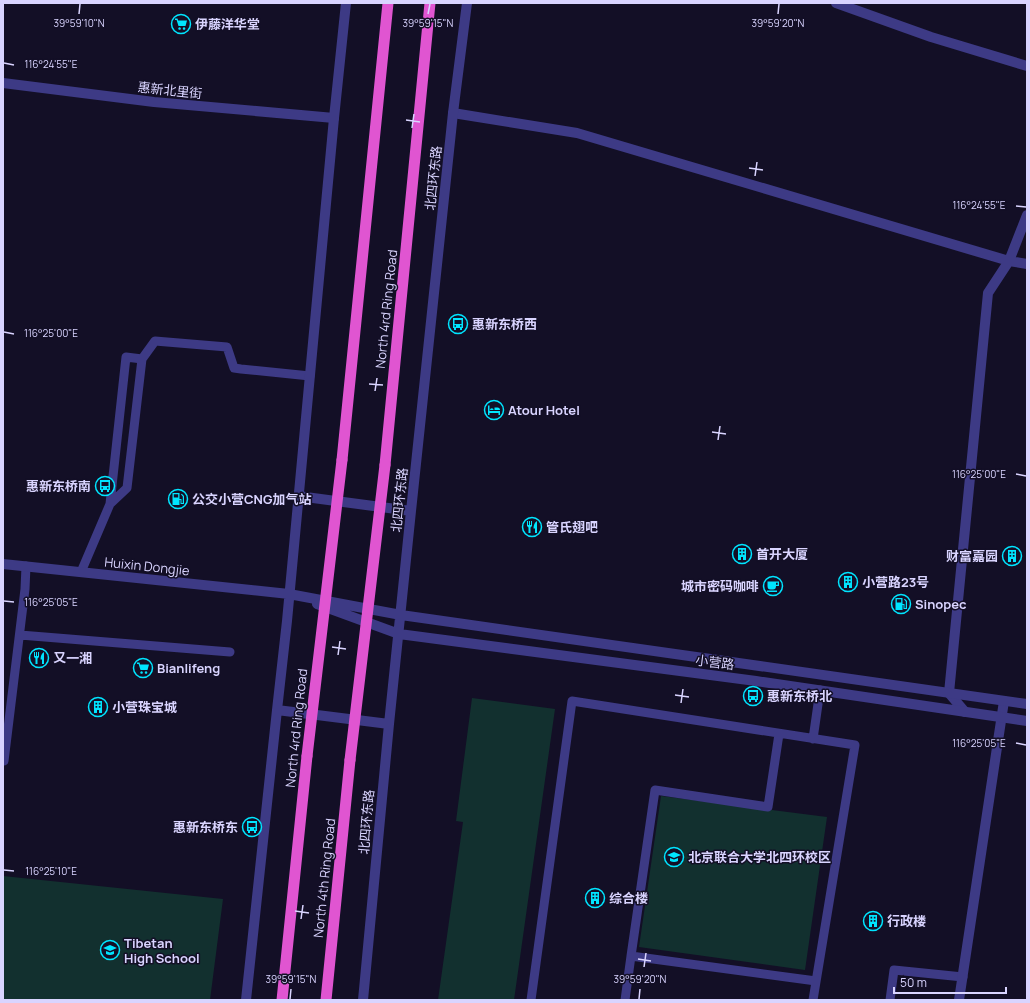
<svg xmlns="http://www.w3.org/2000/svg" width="1030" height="1003" viewBox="0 0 1030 1003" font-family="Manrope,'Noto Sans SC',sans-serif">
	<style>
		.green { fill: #12302f }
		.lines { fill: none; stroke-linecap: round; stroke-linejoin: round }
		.service { stroke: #3d3a85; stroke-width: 9 }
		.minor { stroke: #3d3a85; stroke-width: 10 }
		.tertiary { stroke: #3d3a85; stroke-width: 10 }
		.trunk { stroke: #e055d1; stroke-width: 11 }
		.trunk-bridge { stroke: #e055d1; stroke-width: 11 }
		.ticks { fill: none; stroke: #d9d4ff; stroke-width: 1.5 }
		.labels { text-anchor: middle; stroke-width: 3; stroke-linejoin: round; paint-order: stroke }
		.poi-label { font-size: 13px; font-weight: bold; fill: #d9d4ff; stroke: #130f26; text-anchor: start }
		.street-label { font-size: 13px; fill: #d9d4ff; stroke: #130f26 }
		.ticks-label { font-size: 10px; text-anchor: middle; fill: #d9d4ff; stroke: #130f26; stroke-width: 3; stroke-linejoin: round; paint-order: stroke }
	</style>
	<rect width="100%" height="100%" fill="#130f26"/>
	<!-- green -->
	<path class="green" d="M 472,698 L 555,709 L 514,1000 L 438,1000 L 463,822 L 456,821 Z
		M 661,796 L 827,817 L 805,970 L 639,947 Z
		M 3,876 L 223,899 L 210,1000 L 3,1000 Z"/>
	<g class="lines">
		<!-- service -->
		<path class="service" d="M 110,504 L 127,488 L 142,359
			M 81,572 L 110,504 L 126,357 L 142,359 L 155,341 L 227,347 L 234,368 L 241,369 L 310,376
			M 20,635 L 230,652
			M 813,739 L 820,690
			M 4,761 L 25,589 L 26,566
			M 631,956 L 655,790 L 768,807 L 779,734
			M 531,1000 L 572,701 L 855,745 L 813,1000
			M 625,1000 L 631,956 L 816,981
			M 890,1000 L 894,970 L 963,977"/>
		<!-- minor -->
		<path class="minor" d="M 836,3 L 931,37 L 1027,66
			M 3,83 L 154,102 L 334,118
			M 453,113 L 577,133 L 1009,261 L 1027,264
			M 965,712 L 949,693 L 988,293 L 1009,261 L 1027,215
			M 959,1000 L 1004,701"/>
		<!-- tertiary -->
		<path class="tertiary" d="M 298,496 L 411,511
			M 3,564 L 289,594 L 401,615 L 1027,704
			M 317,604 L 399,634 L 756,681 L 1027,721
			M 277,710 L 389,724
			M 246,1000 L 277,710 L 287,621 L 334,118 L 346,3
			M 363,1000 L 389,724 L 411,511 L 453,113 L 467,3"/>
		<!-- trunk -->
		<path class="trunk" d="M 342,460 L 388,3
			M 385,465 L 430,3
			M 282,1000 L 307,756
			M 326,1000 L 350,760"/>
		<!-- trunk-bridge -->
		<path class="trunk-bridge" d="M 307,756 L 342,460
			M 350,760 L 385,465"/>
	</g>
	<!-- ticks -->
	<path class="ticks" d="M 79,14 L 80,4M 428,14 L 430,4M 778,14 L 779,4M 4,63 L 14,65M 406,120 L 420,122M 412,128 L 414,114M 749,168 L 763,170M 755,176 L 757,162M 1016,206 L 1026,207M 4,332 L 14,334M 369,384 L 383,385M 375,391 L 377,378M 712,432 L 726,434M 718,440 L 720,426M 1016,474 L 1026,476M 4,601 L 14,602M 332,647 L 346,649M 338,655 L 340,641M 675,695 L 689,697M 681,703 L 683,689M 1016,743 L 1026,745M 4,870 L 14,871M 295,911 L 309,913M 301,919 L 303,905M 638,959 L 651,961M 644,967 L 646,953M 290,999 L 291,989M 639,999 L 640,989"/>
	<!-- icons -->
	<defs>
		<symbol id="supermarket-ring" viewBox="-11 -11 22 22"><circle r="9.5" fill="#130f26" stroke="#00e5ff" stroke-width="1.5"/><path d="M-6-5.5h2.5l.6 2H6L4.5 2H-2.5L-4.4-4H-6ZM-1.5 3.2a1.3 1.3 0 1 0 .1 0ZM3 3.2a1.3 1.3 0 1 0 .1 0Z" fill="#00e5ff"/></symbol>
		<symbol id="bus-ring" viewBox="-11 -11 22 22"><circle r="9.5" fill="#130f26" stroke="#00e5ff" stroke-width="1.5"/><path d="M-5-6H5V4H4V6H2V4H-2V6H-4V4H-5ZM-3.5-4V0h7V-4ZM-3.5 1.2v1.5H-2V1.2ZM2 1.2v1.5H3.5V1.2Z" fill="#00e5ff"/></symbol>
		<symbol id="hotel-ring" viewBox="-11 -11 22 22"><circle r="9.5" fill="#130f26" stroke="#00e5ff" stroke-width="1.5"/><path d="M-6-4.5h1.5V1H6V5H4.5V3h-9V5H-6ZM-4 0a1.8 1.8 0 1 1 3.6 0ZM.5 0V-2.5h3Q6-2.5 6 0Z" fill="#00e5ff"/></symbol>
		<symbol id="fuel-ring" viewBox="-11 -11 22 22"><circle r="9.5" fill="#130f26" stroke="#00e5ff" stroke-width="1.5"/><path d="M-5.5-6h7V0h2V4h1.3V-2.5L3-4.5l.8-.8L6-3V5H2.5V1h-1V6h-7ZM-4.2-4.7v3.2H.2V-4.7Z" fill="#00e5ff"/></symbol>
		<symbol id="restaurant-ring" viewBox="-11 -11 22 22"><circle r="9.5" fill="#130f26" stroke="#00e5ff" stroke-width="1.5"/><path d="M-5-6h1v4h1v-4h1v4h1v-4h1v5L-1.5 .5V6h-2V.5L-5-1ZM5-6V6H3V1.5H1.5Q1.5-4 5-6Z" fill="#00e5ff"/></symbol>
		<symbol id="building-ring" viewBox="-11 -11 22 22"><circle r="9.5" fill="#130f26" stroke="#00e5ff" stroke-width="1.5"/><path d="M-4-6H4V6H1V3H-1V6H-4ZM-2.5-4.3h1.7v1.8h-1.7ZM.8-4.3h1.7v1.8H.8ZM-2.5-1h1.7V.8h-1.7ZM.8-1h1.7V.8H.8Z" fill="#00e5ff"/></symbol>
		<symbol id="cafe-ring" viewBox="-11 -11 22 22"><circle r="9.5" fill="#130f26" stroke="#00e5ff" stroke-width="1.5"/><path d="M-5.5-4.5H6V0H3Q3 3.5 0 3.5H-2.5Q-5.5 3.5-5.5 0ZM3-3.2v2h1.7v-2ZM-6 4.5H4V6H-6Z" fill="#00e5ff"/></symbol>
		<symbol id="university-ring" viewBox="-11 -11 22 22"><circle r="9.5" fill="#130f26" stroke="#00e5ff" stroke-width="1.5"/><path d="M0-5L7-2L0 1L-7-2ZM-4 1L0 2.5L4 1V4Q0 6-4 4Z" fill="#00e5ff"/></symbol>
		<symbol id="school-ring" viewBox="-11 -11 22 22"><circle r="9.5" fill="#130f26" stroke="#00e5ff" stroke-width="1.5"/><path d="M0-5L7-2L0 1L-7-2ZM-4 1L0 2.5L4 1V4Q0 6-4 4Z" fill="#00e5ff"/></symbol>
	</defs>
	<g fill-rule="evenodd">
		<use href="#supermarket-ring" x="170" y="13" width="22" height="22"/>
		<use href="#bus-ring" x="447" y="313" width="22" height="22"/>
		<use href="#hotel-ring" x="483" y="399" width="22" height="22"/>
		<use href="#bus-ring" x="94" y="475" width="22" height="22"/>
		<use href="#fuel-ring" x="167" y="488" width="22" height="22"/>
		<use href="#restaurant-ring" x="521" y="516" width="22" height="22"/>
		<use href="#building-ring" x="731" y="543" width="22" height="22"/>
		<use href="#building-ring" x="1001" y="545" width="22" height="22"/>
		<use href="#building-ring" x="837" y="571" width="22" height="22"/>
		<use href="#cafe-ring" x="762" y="575" width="22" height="22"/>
		<use href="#fuel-ring" x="890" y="593" width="22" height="22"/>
		<use href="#restaurant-ring" x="28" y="647" width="22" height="22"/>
		<use href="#supermarket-ring" x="132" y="657" width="22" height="22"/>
		<use href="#bus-ring" x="742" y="685" width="22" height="22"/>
		<use href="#building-ring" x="87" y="696" width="22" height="22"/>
		<use href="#bus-ring" x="241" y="816" width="22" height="22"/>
		<use href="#university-ring" x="663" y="846" width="22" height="22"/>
		<use href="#building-ring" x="584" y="887" width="22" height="22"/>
		<use href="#building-ring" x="862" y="910" width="22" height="22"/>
		<use href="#school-ring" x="99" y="939" width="22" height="22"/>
	</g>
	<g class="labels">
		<!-- poi labels -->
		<g class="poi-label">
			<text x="195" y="29">伊藤洋华堂</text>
			<text x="472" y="329">惠新东桥西</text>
			<text x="508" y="415">Atour Hotel</text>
			<text x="91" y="491" text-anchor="end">惠新东桥南</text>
			<text x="192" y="504">公交小营CNG加气站</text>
			<text x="546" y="532">管氏翅吧</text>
			<text x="756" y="559">首开大厦</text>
			<text x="998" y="561" text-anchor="end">财富嘉园</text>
			<text x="862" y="587">小营路23号</text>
			<text x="759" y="591" text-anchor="end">城市密码咖啡</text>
			<text x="915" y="609">Sinopec</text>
			<text x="53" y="663">又一湘</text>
			<text x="157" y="673">Bianlifeng</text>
			<text x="767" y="701">惠新东桥北</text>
			<text x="112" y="712">小营珠宝城</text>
			<text x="238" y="832" text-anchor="end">惠新东桥东</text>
			<text x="688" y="862">北京联合大学北四环校区</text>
			<text x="609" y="903">综合楼</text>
			<text x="887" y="926">行政楼</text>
			<text x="124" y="948">Tibetan<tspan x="124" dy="15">High School</tspan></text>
		</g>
		<!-- street labels -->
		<g class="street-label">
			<text transform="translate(170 90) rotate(6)" y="5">惠新北里街</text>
			<text transform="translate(433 178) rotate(-84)" y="5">北四环东路</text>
			<text transform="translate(386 309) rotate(-84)" y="5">North 4rd Ring Road</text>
			<text transform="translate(399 500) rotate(-84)" y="5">北四环东路</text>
			<text transform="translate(147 566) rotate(6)" y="5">Huixin Dongjie</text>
			<text transform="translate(715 662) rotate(7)" y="5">小营路</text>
			<text transform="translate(296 728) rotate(-84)" y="5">North 4rd Ring Road</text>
			<text transform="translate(366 822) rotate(-85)" y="5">北四环东路</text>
			<text transform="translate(324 878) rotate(-84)" y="5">North 4th Ring Road</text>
		</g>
	</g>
	<g class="ticks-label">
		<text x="79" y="27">39°59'10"N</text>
		<text x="428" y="27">39°59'15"N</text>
		<text x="778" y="27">39°59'20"N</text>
		<text x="51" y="68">116°24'55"E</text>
		<text x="979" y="209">116°24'55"E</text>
		<text x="51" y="337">116°25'00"E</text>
		<text x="979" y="478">116°25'00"E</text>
		<text x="51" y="606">116°25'05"E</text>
		<text x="979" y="747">116°25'05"E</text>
		<text x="51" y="875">116°25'10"E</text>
		<text x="291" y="983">39°59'15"N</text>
		<text x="640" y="983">39°59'20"N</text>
	</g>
	<!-- border -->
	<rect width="1030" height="1003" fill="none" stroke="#d9d4ff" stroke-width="8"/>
	<!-- scale -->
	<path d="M894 987v6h112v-6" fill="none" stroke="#d9d4ff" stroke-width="2"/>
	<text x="900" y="987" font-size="12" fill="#d9d4ff" stroke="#130f26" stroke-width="3" paint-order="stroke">50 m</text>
</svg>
